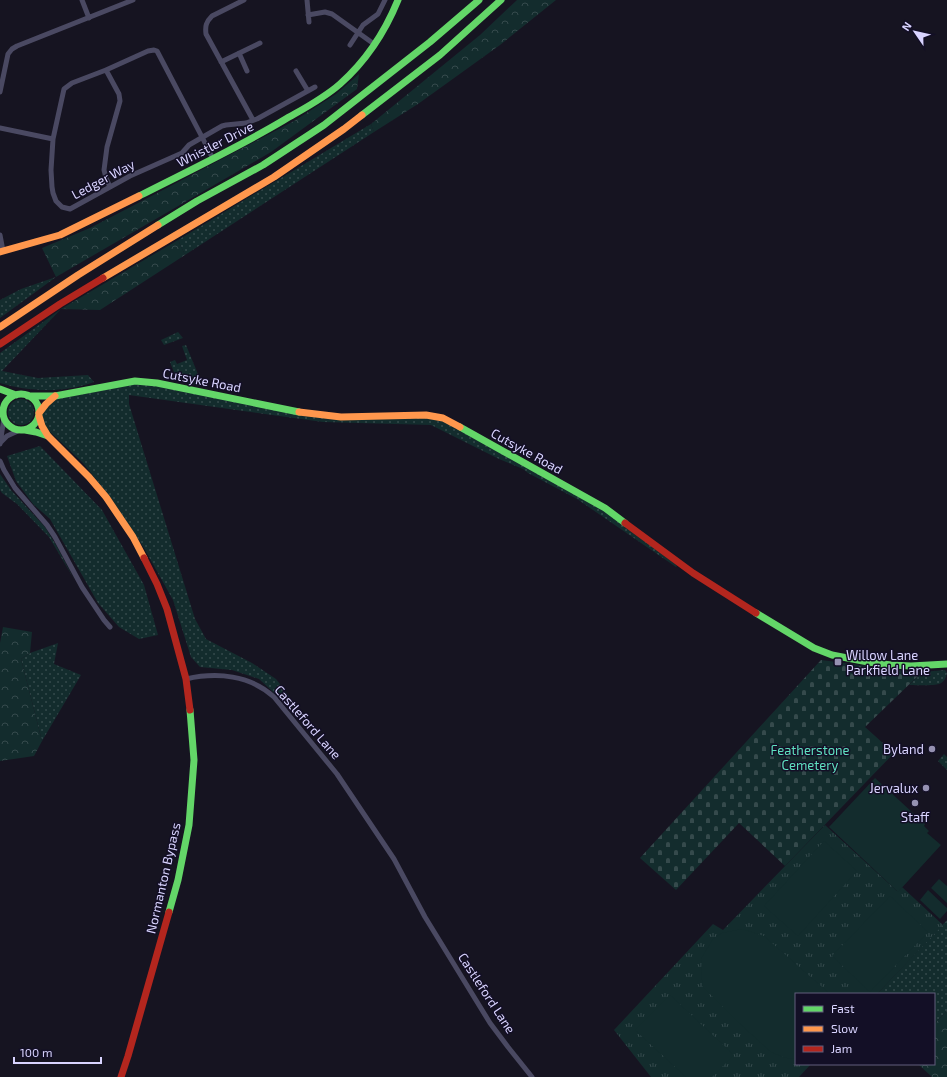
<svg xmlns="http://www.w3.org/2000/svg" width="947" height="1077" viewBox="0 0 947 1077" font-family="'Exo 2',sans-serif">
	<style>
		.grass { fill: url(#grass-dots) }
		.forest { fill: url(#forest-crowns) }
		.cemetery { fill: url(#cemetery-stones) }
		.park { fill: url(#park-tufts) }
		.garden { fill: #132c2d }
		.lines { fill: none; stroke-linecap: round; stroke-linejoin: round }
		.street { stroke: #4a4962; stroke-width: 5 }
		.fast { stroke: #63d668; stroke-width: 7 }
		.slow { stroke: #ff974d; stroke-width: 7 }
		.jam { stroke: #b3261e; stroke-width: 7 }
		.poi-dot { fill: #9591b1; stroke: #130f26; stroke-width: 1.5 }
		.labels { text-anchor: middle; stroke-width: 3; stroke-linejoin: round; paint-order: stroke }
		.street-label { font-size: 13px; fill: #d9d4ff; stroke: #130f26 }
		.poi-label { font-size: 13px; fill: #d9d4ff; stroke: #130f26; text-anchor: end }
		.park-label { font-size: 13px; fill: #5fe0c0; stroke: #130f26 }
	</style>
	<defs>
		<pattern id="grass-dots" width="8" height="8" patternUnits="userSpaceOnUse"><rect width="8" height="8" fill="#132c2d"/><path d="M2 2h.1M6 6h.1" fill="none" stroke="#354a4c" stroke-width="1.8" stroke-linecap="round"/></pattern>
		<pattern id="forest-crowns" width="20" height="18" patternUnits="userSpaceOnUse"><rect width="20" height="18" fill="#132c2d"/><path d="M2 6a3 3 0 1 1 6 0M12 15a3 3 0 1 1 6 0" fill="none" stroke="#354a4c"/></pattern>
		<pattern id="cemetery-stones" width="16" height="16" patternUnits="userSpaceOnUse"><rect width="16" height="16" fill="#132c2d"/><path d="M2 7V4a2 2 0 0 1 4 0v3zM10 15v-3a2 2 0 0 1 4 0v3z" fill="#354a4c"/></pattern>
		<pattern id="park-tufts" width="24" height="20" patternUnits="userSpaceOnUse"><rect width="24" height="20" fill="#132c2d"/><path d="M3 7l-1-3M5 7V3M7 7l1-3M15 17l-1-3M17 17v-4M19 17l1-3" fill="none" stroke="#354a4c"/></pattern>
	</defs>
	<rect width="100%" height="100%" fill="#161421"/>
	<!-- grass -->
	<path class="grass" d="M 371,124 L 374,132 L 185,255 L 178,240 Z
		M 56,277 L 0,318 L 0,300 L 21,289 Z
		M 61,309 L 2,371 L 38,378 L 88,375 L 94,382 C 64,393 30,392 0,383 L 0,353 Z
		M 178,332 L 183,338 L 164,345 L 161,340 Z
		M 186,345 L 202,384 L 200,386 L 177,380 L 170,362 L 175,360 L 177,364 L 187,360 L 182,346 Z
		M 136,384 L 151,385 L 333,418 L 430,417 L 442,420 L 605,511 L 675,564 L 677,566 L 676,567 L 577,499 L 528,473 L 523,469 L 499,459 L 431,425 L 323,422 L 129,395 L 129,404 L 195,619 L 206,639 L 252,663 L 276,679 L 289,696 L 297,714 L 259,679 L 232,670 L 200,667 L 191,657 L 173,600 L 144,548 L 111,498 L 83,463 L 45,427 L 42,415 L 50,401 L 58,399 Z
		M8 412a13 13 0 1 1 26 0a13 13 0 1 1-26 0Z
		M 40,446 L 102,510 L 144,585 L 158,635 L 139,639 L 119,627 L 98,603 L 50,519 L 33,504 L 16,481 L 7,456 Z
		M 0,474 L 11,490 L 45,527 L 56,545 L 74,579 L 49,537 L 17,504 L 2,493 L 0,490 Z
		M 58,643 L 54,664 L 81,675 L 42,741 L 21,659 L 30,653 Z
		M 945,670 L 947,673 C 946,678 944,682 939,684 C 934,686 915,685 909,685 L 922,672 Z
		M 944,754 L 947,757 L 947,770 L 938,761 Z
		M 947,920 L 947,1011 L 934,1024 L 934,994 L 877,994 Z"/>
	<!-- forest -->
	<path class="forest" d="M 517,0 L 556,0 L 500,45 L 418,104 L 374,132 L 371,124 L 480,35 Z
		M 359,74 L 357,89 L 271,152 L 56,277 L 42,248 L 90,228 L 140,202 L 294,121 L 336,94 Z
		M 178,240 L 185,255 L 100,310 L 61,309 Z
		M 3,627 L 32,632 L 30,653 L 21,659 L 42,741 L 34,756 L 0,761 L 0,643 Z
		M 947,1011 L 947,1077 L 932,1077 L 918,1064 L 934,1064 L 934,1024 Z"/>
	<!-- cemetery -->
	<path class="cemetery" d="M 821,660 L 921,673 L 865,727 L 894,753 L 785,866 L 739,823 L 676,890 L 640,858 Z"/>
	<!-- park -->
	<path class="park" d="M 825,825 L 897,891 L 902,887 L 943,925 L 877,994 L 796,994 L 796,1064 L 811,1064 L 799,1077 L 651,1077 L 614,1030 L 713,924 L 723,930 Z"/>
	<!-- garden -->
	<path class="garden" d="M 875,778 L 925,824 L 924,826 L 929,831 L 927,833 L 941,845 L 898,892 L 829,827 Z
		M 824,841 L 857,871 L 798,936 L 764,906 Z
		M 939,879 L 947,886 L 947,903 L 931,888 Z
		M 928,890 L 947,908 L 947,911 L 940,919 L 920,900 Z
		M 890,896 L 928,932 L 870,992 L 832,956 Z
		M 742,929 L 764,936 L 830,994 L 796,994 L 796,1058 L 791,1059 L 783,1057 L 771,1052 L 739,1023 L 703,987 L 701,973 L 702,957 L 713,939 L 722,933 Z
		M 670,995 L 734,1055 L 712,1077 L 686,1077 L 635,1030 Z"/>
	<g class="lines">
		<!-- street -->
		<path class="street" d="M 82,0 L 89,18
			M 244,0 L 212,16 C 206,22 205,26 206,34 L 253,120
			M 307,0 L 309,22
			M 308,15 L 325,12 L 332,14 L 374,44
			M 350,45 L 363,25 L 378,14 L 385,0
			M 239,53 L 247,71
			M 221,62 L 260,43
			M 106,70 L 119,94 L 120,101 L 107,147 L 104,170 L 106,178 L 110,187
			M 296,71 L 308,91
			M 0,92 L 8,54 L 12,49 L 17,46 L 133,0
			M 0,128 L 53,139
			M 213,159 L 202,137 L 157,51 L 154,50 L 148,51 L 106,70 L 72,83 L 64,89 L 53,139 L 51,170 L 52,187 L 53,193 L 56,201 L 62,207 L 70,209 L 130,176 L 182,153 L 189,145 L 222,126 L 226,125 L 246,123 L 257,119 L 315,87
			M 0,235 L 3,251
			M 0,443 L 7,436 L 20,430
			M 0,444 L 4,418
			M 0,461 L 4,470 L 15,488 L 47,525 L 55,537 L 82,587 L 104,620 L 110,627
			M 186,679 C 217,672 250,675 274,697 L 337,774 L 394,859 L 425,917 L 490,1023 L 508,1047 L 532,1077"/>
		<!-- fast -->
		<path class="fast" d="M 362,115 L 440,55 L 501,0
			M 139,196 C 188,171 237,148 284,120 C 303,109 323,99 340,84 C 366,61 385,32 398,0
			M 158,225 L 197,201 L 263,165 L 324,125 L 430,42 L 479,0
			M 0,389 L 16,395
			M3 412a18 18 0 1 1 36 0a18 18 0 1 1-36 0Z
			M 28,396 L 55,396 L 135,381 L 157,383 L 299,412
			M 460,427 L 605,508 L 625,523
			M 25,430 L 36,432 L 48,436
			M 756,613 L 814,648 L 832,655 L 868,662 L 891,665 L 911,666 L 947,664
			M 169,912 L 178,880 L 189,825 L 194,760 L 190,710"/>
		<!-- slow -->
		<path class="slow" d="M 0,252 L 60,235 L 139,196
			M 103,278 L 274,177 L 344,129 L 362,115
			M 0,327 L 78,275 L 158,225
			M 299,412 L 341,417 L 426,415 L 443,418 L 460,427
			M 39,413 L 46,404 L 55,396
			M 39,416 L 42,426 L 48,436 L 89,477 L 106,497 L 133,537 L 144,558"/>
		<!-- jam -->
		<path class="jam" d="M 0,344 L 60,304 L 103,278
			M 625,523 L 693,573 L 756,613
			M 144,558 L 157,584 L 167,609 L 186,679 L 190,710
			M 121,1077 L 128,1056 L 169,912"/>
	</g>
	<!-- markers -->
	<g class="poi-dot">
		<rect x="834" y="658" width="8" height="8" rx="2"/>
		<circle cx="932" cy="749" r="4"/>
		<circle cx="926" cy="788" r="4"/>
		<circle cx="915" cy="803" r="4"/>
	</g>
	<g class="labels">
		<!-- street labels -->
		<g class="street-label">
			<text transform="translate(215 144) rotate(-27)" y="5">Whistler Drive</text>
			<text transform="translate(103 179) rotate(-28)" y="5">Ledger Way</text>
			<text transform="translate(202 380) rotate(11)" y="5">Cutsyke Road</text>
			<text transform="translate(527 451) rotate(29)" y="5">Cutsyke Road</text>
			<text transform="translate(308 722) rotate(49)" y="5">Castleford Lane</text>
			<text transform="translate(163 878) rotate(-77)" y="5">Normanton Bypass</text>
			<text transform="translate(487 993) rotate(57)" y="5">Castleford Lane</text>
		</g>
		<!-- poi labels -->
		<g class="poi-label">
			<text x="846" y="660" text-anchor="start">Willow Lane<tspan x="846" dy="15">Parkfield Lane</tspan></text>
			<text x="924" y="754">Byland</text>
			<text x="918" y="793">Jervalux</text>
			<text x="915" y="822" text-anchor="middle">Staff</text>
		</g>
		<!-- park labels -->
		<g class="park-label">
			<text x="810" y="755">Featherstone<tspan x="810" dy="15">Cemetery</tspan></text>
		</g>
	</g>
	<!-- legend -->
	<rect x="795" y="993" width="140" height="72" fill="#130f26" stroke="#625e7d"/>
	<rect x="803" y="1006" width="20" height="6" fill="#63d668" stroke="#625e7d"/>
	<text x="831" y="1013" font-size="12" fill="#d9d4ff">Fast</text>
	<rect x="803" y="1026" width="20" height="6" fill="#ff974d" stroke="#625e7d"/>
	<text x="831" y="1033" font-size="12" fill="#d9d4ff">Slow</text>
	<rect x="803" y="1046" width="20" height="6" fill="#b3261e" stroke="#625e7d"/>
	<text x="831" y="1053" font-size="12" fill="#d9d4ff">Jam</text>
	<!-- north arrow -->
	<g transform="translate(915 32) rotate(304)" stroke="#130f26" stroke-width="3" paint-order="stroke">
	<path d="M0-3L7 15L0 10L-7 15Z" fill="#d9d4ff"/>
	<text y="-6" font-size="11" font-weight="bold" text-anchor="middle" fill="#d9d4ff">N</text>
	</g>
	<!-- scale -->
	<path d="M14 1057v6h87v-6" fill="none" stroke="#d9d4ff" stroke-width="2"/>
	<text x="20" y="1057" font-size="12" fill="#d9d4ff" stroke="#130f26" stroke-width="3" paint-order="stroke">100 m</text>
</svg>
